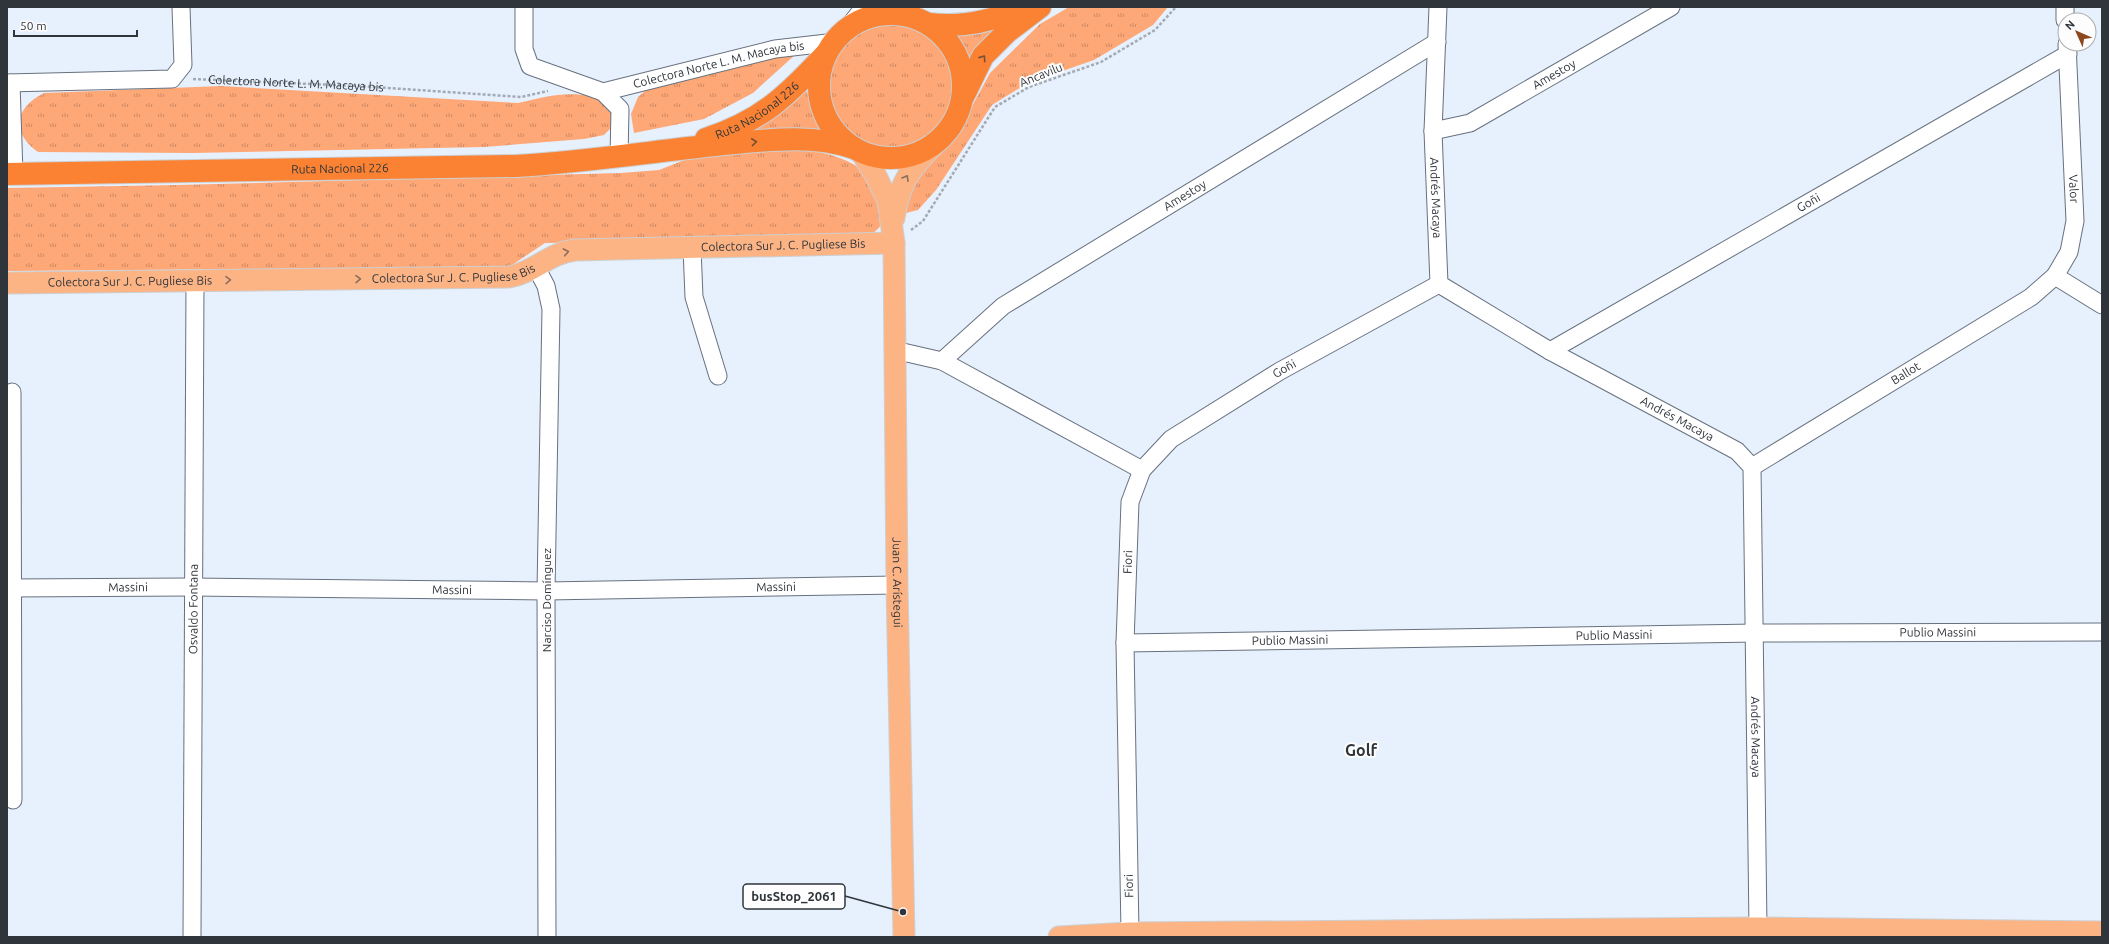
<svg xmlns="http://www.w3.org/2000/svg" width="2109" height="944" viewBox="0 0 2109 944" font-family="Ubuntu,sans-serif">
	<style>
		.grass { fill: url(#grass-tufts) }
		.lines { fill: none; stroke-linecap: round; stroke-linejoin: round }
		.minor-casing { stroke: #67717f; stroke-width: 19 }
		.major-casing { stroke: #cdcfd0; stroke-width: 23 }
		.highway-casing { stroke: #cdcfd0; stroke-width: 24 }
		.path { stroke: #a2aab4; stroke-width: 2.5; stroke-dasharray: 3 2; stroke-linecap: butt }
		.minor { stroke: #fff; stroke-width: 17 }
		.major { stroke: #fdb485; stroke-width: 21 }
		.highway { stroke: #fb8233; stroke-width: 22 }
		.oneway { stroke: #775038 }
		.oneway2 { stroke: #8c6e5c }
		.labels { text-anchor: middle; stroke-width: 4; stroke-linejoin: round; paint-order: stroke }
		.street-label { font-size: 12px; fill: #30353b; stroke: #fdfdfd }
		.district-label { font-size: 16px; font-weight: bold; fill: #30353b; stroke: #fdfdfd }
		.leader { fill: none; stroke: #30353b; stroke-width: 1.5 }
		.callout-dot { fill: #30353b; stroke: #fdfdfd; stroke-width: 1.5 }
		.callout { fill: #fdfdfd; stroke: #30353b; stroke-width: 1.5 }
		.callout-label { font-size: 13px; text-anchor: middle; font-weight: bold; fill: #30353b }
	</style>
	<defs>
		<pattern id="grass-tufts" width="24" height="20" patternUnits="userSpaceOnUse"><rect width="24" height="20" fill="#fea777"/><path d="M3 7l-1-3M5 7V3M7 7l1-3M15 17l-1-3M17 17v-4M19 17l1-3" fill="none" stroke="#ce8963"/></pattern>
	</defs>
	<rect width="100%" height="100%" fill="#e7f0fd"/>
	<!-- grass -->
	<path class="grass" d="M 1069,7 L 1168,7 L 1153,25 L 1094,60 L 1028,83 L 992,105 L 936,190 L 918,210 L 906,213 L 906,198 L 912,177 L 941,152 L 957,134 L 990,73 L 1040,24 Z
		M 1002,23 L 972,66 L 968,54 L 956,33 Z
		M829 86a62 62 0 1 1 124 0a62 62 0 1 1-124 0Z
		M 796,54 L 753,93 L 704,119 L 634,133 L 631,114 L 638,97 L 653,84 L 749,61 Z
		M 221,86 L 518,103 C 542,97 581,87 603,102 C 607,104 610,110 613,114 L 612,127 L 604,135 L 584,139 L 484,147 L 193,153 L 38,152 C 11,133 14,108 44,93 Z
		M 805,91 L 809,93 L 812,110 L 822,130 L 739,131 L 789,103 Z
		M 795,147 C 823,153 865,158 876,190 C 880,200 880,213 882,223 C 876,234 869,235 858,238 L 545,243 L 509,267 L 7,271 L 7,188 L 178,185 L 621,173 L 659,170 L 692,157 Z"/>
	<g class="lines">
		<defs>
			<g id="minor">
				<path d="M 524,7 L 524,49 L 530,66 L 603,92 L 620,109 L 619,157"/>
				<path d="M 909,7 L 919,20"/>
				<path id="s2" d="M 1438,7 L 1433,131 L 1439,284 L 1550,351 L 1737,451 L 1752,467 L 1758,928"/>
				<path d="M 2065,7 L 2065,20"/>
				<path d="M 842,35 L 864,7"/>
				<path id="s3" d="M 2067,44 L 2075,221 L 2069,252 L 2055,276 L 2102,305"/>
				<path d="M 7,83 L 172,79 L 183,65 L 181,7"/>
				<path d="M 11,83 L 14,174"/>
				<path id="s4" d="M 603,92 L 775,49 L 836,42"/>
				<path id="s5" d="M 1433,131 L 1470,123 L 1671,7"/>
				<path d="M 692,248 L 694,297 L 718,376"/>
				<path d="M 536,267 L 546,286 L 551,309 L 546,591 L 547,937"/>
				<path d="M 894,350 L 942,361 L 1142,470"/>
				<path id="s6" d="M 1550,351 L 2068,54"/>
				<path id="s7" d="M 942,361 L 1003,306 L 1437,42"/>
				<path d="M 12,392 L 13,800"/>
				<path id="s8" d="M 1752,467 L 2031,297 L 2055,276"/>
				<path id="s9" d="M 7,588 L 192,587 L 546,591 L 897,585"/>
				<path id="s10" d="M 1125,643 L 1756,633 L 2102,632"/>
				<path id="s11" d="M 1130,933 L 1125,643 L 1130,502 L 1142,470 L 1171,439 L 1280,371 L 1439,284"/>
				<path id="s12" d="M 192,937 L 195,280"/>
			</g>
			<g id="major">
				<path id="s13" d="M 861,152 L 876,176 L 888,201 L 894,243 L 897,585 L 904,937"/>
				<path d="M 894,218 C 899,181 913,165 939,140"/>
				<path id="s14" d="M 7,283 L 509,277 C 535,272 549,253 575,250 L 894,243"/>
				<path d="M 1059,937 L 1130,933 L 1758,928 L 2102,932"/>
			</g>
			<g id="highway">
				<circle cx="891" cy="86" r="72"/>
				<path d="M 929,24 C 961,28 996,20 1026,7"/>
				<path d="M 964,95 L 983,56 L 1007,32 L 1040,7"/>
				<path id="s15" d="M 706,139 C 761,121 787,96 825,55"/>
				<path id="s16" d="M 7,174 L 516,166 C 583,162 649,152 715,145 C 761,141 810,133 854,148"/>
			</g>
		</defs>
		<!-- minor casing -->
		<use href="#minor" class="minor-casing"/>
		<!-- major casing -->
		<use href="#major" class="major-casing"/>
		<!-- highway casing -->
		<use href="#highway" class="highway-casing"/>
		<!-- path -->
		<g class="path">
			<path id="s1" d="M 193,79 L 359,86 L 521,97 L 548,91"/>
			<path d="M 911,230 L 923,221 L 995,107 L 1029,87 L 1101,62 L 1155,30 L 1176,7"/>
		</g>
		<!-- minor -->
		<use href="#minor" class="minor"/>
		<!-- major -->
		<use href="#major" class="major"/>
		<!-- highway -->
		<use href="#highway" class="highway"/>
	</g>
	<!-- one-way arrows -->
	<defs><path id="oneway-chevron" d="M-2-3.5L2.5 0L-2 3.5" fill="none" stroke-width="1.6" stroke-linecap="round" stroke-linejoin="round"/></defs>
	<g class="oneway">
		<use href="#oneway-chevron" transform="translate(983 58) rotate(-55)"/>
		<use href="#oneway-chevron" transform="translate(754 142) rotate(-6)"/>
	</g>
	<g class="oneway2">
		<use href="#oneway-chevron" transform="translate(906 178) rotate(-60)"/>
		<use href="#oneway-chevron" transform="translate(566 252) rotate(-11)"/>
		<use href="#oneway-chevron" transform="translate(358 279) rotate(-1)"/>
		<use href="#oneway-chevron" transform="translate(228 280) rotate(-1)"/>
	</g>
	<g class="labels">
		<!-- street labels -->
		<g class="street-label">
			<text dy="4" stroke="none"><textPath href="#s4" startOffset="119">Colectora Norte L. M. Macaya bis</textPath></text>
			<text dy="4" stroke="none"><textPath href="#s5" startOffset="135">Amestoy</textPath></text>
			<text transform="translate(1041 75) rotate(-22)" y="4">Ancavilu</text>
			<text dy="4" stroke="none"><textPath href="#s1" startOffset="103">Colectora Norte L. M. Macaya bis</textPath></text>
			<text dy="4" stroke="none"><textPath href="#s15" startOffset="59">Ruta Nacional 226</textPath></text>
			<text dy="4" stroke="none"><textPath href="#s16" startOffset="333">Ruta Nacional 226</textPath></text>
			<text dy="4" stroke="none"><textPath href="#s3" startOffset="145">Valor</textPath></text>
			<text dy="4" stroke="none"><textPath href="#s7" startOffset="295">Amestoy</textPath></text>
			<text dy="4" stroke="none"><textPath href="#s2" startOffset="191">Andrés Macaya</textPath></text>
			<text dy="4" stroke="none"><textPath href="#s6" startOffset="298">Goñi</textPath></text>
			<text dy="4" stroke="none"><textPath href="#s14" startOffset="782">Colectora Sur J. C. Pugliese Bis</textPath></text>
			<text dy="4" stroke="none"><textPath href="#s14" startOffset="447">Colectora Sur J. C. Pugliese Bis</textPath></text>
			<text dy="4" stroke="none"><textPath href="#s14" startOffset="123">Colectora Sur J. C. Pugliese Bis</textPath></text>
			<text dy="4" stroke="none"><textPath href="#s11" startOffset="641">Goñi</textPath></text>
			<text dy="4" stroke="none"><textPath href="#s8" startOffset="180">Ballot</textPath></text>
			<text dy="4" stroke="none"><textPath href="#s2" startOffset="551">Andrés Macaya</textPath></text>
			<text dy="4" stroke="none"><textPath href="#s11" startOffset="371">Fiori</textPath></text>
			<text dy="4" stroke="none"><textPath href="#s13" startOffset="438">Juan C. Arístegui</textPath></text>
			<text dy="4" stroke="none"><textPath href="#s9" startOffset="769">Massini</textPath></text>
			<text dy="4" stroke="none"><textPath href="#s9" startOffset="121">Massini</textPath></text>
			<text dy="4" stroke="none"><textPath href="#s9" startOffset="445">Massini</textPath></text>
			<text transform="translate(547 600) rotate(-90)" y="4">Narciso Domínguez</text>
			<text dy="4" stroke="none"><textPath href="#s12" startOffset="328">Osvaldo Fontana</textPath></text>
			<text dy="4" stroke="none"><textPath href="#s10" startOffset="813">Publio Massini</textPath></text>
			<text dy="4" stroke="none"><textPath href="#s10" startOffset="489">Publio Massini</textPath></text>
			<text dy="4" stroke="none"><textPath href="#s10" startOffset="165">Publio Massini</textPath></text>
			<text dy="4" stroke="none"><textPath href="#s2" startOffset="911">Andrés Macaya</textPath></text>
			<text transform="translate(1129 886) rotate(-91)" y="4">Fiori</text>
		</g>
		<!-- district labels -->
		<g class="district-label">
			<text x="1361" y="756">Golf</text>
		</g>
	</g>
	<!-- callouts -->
	<path class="leader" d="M903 912L845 896"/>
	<circle class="callout-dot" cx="903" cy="912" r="4"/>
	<rect class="callout" x="743" y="884" width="102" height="25" rx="4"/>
	<g class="callout-label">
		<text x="794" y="901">busStop_2061</text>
	</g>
	<!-- border -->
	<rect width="2109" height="944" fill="none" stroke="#30353b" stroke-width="16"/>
	<!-- north arrow -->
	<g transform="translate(2077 32) rotate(315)"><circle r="19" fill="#fdfdfd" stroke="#abadaf"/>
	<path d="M0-3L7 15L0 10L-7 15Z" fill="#8d481d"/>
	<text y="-6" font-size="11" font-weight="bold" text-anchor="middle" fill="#30353b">N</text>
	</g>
	<!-- scale -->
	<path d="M14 30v6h123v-6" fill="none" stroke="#30353b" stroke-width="2"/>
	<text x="20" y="30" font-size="12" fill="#30353b" stroke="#fdfdfd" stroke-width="3" paint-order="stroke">50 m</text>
</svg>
